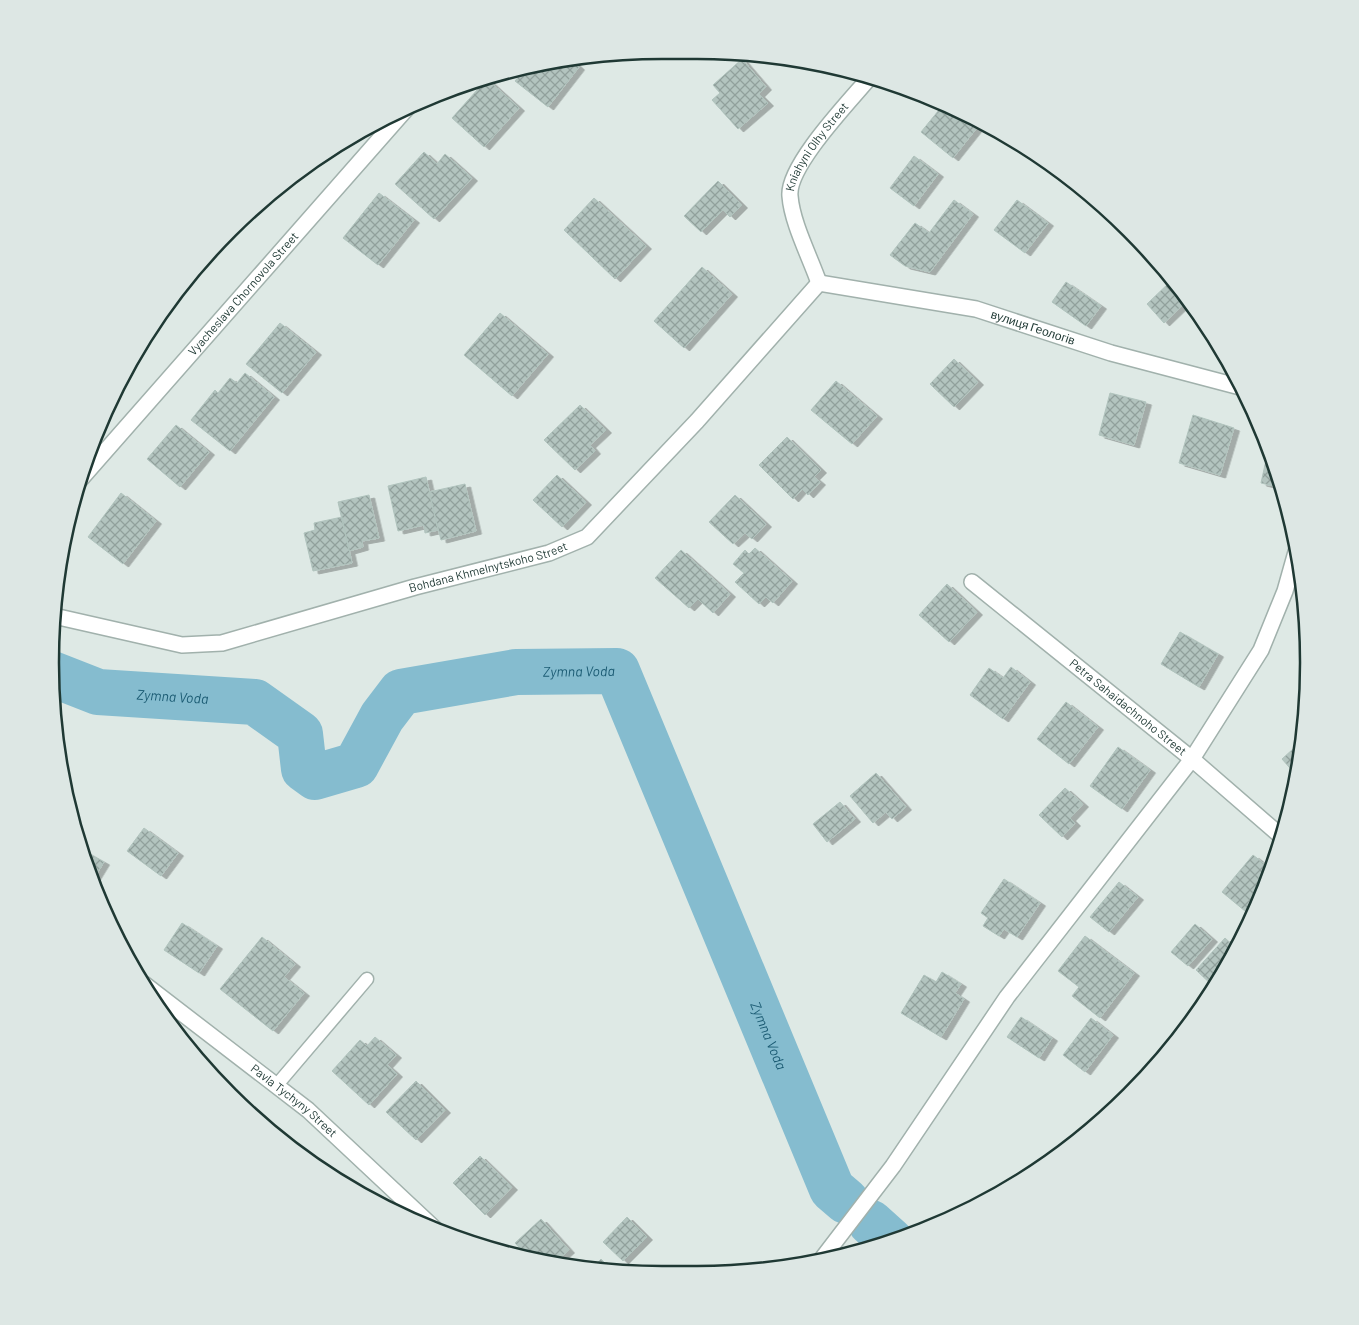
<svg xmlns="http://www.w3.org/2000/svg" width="1359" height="1325" viewBox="0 0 1359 1325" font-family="Barlow,sans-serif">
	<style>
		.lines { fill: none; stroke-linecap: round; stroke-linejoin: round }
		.river { stroke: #85bccf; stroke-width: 46 }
		.building { fill: url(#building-cross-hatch); stroke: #b0c3bd; filter: url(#shadow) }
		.service-casing { stroke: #a1b1ac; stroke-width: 15 }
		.minor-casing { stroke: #a1b1ac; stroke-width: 18 }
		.service { stroke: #fff; stroke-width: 12 }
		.minor { stroke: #fff; stroke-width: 15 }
		.labels { text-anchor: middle; stroke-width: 4.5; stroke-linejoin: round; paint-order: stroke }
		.street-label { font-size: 12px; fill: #1f3934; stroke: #eef6f3 }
		.water-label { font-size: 14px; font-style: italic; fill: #1b5b73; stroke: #eef6f3 }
		.rim { fill: none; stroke: #1f3934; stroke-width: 2.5 }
	</style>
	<defs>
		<pattern id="building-cross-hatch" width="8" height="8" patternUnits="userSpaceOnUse" patternTransform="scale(1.25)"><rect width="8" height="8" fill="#b3c4bf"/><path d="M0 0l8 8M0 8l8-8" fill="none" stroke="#91a09c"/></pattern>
		<filter id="shadow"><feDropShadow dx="5.5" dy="3" stdDeviation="0" flood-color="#0004"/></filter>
	</defs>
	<rect width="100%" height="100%" fill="#dee9e5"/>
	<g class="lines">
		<!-- river -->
		<g class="river">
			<path id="s1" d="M 52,674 L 98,692 L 255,702 L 300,734 L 304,769 L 315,777 L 356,765 L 382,717 L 401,692 L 516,672 L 617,671 L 832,1189 L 846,1201"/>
			<path d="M 871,1223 L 891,1241"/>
		</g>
	</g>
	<!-- building -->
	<path class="building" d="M 570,59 L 579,67 L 548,107 L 515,81 L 527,67 L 543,62 Z
		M 742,59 L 766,87 L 759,94 L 768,103 L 738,129 L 712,100 L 720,93 L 713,85 Z
		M 487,79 L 519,108 L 484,147 L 452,118 Z
		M 943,105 L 951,109 L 976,129 L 953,158 L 921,132 Z
		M 424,152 L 437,164 L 445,154 L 472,178 L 434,219 L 395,184 Z
		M 914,156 L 938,174 L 914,206 L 890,188 Z
		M 718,181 L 742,205 L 730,217 L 723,210 L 701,232 L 684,216 Z
		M 379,193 L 414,220 L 378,265 L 343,238 Z
		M 594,198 L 646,246 L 615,279 L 564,230 Z
		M 954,200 L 973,214 L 930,272 L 905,266 L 890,255 L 915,223 L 929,233 Z
		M 1017,200 L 1048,223 L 1025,253 L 994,230 Z
		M 702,267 L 732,294 L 684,348 L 654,321 Z
		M 1172,280 L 1189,299 L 1164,323 L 1147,304 Z
		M 1066,282 L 1101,306 L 1086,326 L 1052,302 Z
		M 500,313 L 548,354 L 512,396 L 464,355 Z
		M 280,323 L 316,352 L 282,393 L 246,364 Z
		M 954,359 L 978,382 L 954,407 L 930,384 Z
		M 245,373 L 274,397 L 230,451 L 191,420 L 215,390 L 218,393 L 230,378 L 237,383 Z
		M 836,381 L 877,416 L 852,444 L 811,410 Z
		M 1110,393 L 1146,402 L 1134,445 L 1099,435 Z
		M 580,405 L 606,430 L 590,445 L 595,451 L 575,470 L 544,440 Z
		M 1193,415 L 1234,428 L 1220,475 L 1179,463 Z
		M 176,425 L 209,452 L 180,487 L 147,459 Z
		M 787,437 L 821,470 L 814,477 L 820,482 L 808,495 L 802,489 L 793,499 L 759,465 Z
		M 1268,451 L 1282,488 L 1261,483 Z
		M 557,475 L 586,502 L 562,527 L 533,500 Z
		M 426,477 L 438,530 L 425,533 L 424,525 L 398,531 L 388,486 Z
		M 465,484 L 476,531 L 441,540 L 429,492 Z
		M 121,493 L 156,521 L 123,564 L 88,537 Z
		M 369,495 L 379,538 L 362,541 L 363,547 L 349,551 L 338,502 Z
		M 735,495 L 766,524 L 752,539 L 745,533 L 733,544 L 709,522 Z
		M 342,517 L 352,563 L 313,571 L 304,533 L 315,530 L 314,523 Z
		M 755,548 L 792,581 L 773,603 L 766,597 L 759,604 L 735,582 L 744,573 L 733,564 L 745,550 L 749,554 Z
		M 681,550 L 730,594 L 713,613 L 698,599 L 689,608 L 655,578 Z
		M 947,584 L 977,612 L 949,642 L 919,615 Z
		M 1180,632 L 1218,654 L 1199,687 L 1161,664 Z
		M 1011,667 L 1030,682 L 1003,719 L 970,695 L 989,668 L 1003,678 Z
		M 1066,702 L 1098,727 L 1069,764 L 1037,739 Z
		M 1304,739 L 1304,743 L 1296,775 L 1282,759 Z
		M 1118,747 L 1150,770 L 1122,809 L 1090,786 Z
		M 876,773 L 906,807 L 892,819 L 886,812 L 873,823 L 850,796 Z
		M 1065,788 L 1083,804 L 1070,818 L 1075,823 L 1062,837 L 1039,815 Z
		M 840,802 L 855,819 L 827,842 L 813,824 Z
		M 144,828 L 178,853 L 161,876 L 127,851 Z
		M 81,849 L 104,862 L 93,880 Z
		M 1253,855 L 1272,870 L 1251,916 L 1222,892 Z
		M 1004,879 L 1040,903 L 1017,937 L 1004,929 L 999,936 L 983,926 L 988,918 L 981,913 Z
		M 1119,882 L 1138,897 L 1109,932 L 1090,917 Z
		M 182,923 L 217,946 L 199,973 L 164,950 Z
		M 1195,924 L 1212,939 L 1188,966 L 1171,952 Z
		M 1085,936 L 1134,973 L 1100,1018 L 1072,996 L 1079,987 L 1058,971 Z
		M 262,937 L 295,964 L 284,977 L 304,993 L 273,1031 L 220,989 Z
		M 1225,938 L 1236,948 L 1227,969 L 1214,987 L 1196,970 Z
		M 942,972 L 961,984 L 955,993 L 964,999 L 941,1037 L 901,1013 L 924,975 L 936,982 Z
		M 1021,1017 L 1052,1038 L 1039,1058 L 1007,1037 Z
		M 1091,1018 L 1113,1035 L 1085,1072 L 1063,1055 Z
		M 375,1037 L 396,1055 L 387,1065 L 397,1074 L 369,1105 L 332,1071 L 360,1040 L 367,1046 Z
		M 416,1081 L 445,1110 L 416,1140 L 386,1112 Z
		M 480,1156 L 512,1187 L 485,1215 L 453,1183 Z
		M 627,1217 L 647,1237 L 623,1261 L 603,1242 Z
		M 541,1219 L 569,1250 L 554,1263 L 528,1257 L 515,1243 Z
		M 601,1259 L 613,1271 L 590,1270 Z"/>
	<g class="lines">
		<defs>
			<path id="service" d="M 276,1086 L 367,979"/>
			<g id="minor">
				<path id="s2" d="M 819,283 L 976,309 L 1111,353 L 1244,388"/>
				<path id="s3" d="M 819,283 C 810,257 792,223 790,196 C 787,166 850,101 870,77"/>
				<path id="s4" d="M 79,481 L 407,108"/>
				<path id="s5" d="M 972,582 L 1192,759 L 1282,837"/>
				<path id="s6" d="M 54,616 L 182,645 L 222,643 L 415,587 L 549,553 L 587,537 L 697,421 L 819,283"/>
				<path id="s7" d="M 144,984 L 308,1110 L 435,1229"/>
				<path d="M 821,1260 L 893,1166 L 1007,997 L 1192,759 L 1261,650 L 1285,591 L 1296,552"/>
			</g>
		</defs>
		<!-- service casing -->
		<use href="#service" class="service-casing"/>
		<!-- minor casing -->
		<use href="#minor" class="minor-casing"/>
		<!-- service -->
		<use href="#service" class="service"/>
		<!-- minor -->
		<use href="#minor" class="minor"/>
	</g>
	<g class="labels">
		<!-- street labels -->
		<g class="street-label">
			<text dy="4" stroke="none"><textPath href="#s3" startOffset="149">Kniahyni Olhy Street</textPath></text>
			<text dy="4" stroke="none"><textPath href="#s4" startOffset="249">Vyacheslava Chornovola Street</textPath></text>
			<text dy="4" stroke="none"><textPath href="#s2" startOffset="219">вулиця Геологів</textPath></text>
			<text dy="4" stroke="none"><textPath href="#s6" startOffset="448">Bohdana Khmelnytskoho Street</textPath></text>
			<text dy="4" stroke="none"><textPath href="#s5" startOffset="200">Petra Sahaidachnoho Street</textPath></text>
			<text dy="4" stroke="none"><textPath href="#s7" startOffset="190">Pavla Tychyny Street</textPath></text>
		</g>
		<!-- water labels -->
		<g class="water-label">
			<text dy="5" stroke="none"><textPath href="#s1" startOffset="619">Zymna Voda</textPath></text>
			<text dy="5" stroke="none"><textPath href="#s1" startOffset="124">Zymna Voda</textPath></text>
			<text dy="5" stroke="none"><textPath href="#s1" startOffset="1052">Zymna Voda</textPath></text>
		</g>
	</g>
	<!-- crop -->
	<path d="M0 0H1359V1325H0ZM662 59H697A603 603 0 0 1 1300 662V663A603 603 0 0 1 697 1266H662A603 603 0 0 1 59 663V662A603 603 0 0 1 662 59Z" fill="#dde7e4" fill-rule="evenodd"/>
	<path class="rim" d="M662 59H697A603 603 0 0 1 1300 662V663A603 603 0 0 1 697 1266H662A603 603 0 0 1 59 663V662A603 603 0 0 1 662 59Z"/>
</svg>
